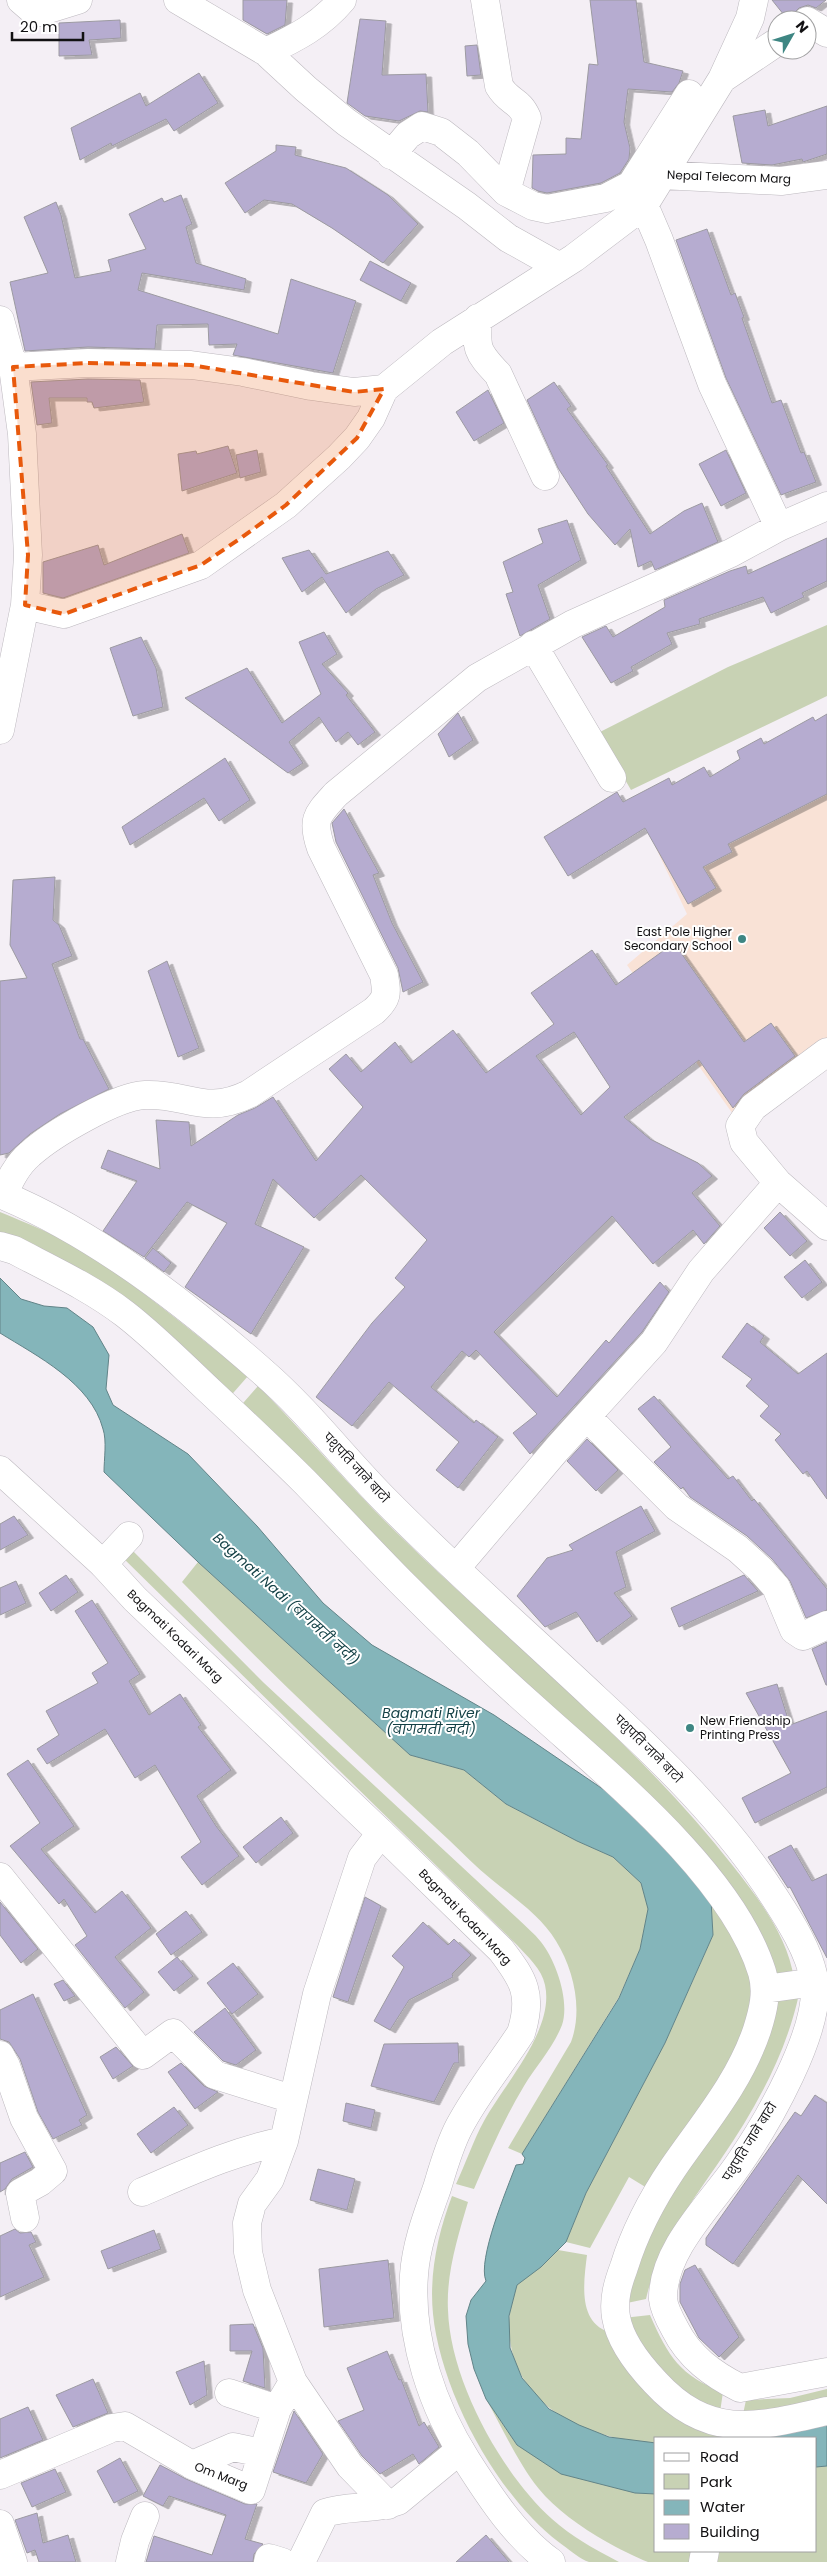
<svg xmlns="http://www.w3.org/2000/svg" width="827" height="2562" viewBox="0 0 827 2562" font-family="Poppins,'Noto Sans Devanagari',sans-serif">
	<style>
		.education { fill: #f9e2d6 }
		.green { fill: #c8d2b4 }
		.water { fill: #84b5ba; stroke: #628488 }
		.building { fill: #b6acd0; stroke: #9c9aa1; fill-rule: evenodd; filter: url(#shadow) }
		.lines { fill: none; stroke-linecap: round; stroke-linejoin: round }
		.minor-casing { stroke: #bdb9bf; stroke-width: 29 }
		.major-casing { stroke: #bdb9bf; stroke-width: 29 }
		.minor { stroke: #fff; stroke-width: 28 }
		.major { stroke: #fff; stroke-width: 28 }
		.marked { fill: #e8590c; fill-opacity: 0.2; stroke: #e8590c; stroke-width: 4; stroke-dasharray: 10 6; stroke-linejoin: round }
		.poi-dot { fill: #3e8683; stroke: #fff; stroke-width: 2 }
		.labels { text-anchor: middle; stroke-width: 4; stroke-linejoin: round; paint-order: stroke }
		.street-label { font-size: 12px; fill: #121113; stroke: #fff }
		.poi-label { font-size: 12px; fill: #121113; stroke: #fff; text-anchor: end }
		.water-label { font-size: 14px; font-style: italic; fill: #144146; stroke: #fff }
	</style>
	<defs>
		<filter id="shadow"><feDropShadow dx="5.5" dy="3" stdDeviation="0" flood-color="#0004"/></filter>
	</defs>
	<rect width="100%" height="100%" fill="#f4eff5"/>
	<!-- education -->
	<path class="education" d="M 827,757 L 827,1047 L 735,1117 L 627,965 L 687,914 L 655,846 Z"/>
	<!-- green -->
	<path class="green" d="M 827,625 L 827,696 L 631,790 L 598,733 L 728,667 Z
		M 0,1212 C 26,1223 53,1233 76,1247 C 138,1285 192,1332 248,1376 L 227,1400 L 125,1317 L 0,1252 Z
		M 258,1386 C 306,1434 349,1486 397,1533 C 510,1643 636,1742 733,1866 C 759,1899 788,1937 794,1979 L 773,1981 L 743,1915 L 237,1410 Z
		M 128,1546 L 264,1683 L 517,1918 C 525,1926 534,1933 541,1942 C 556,1961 570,2001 562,2025 C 553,2048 536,2066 524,2086 C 504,2119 489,2154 474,2189 L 456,2184 C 466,2163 473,2141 484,2121 C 504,2084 555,2030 545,1985 C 542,1969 527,1956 517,1945 L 120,1555 Z
		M 198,1562 L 410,1755 L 464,1770 L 506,1804 L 577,1841 L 613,1857 L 641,1883 L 649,1909 L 640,1949 L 619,1997 L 522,2154 L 508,2148 L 571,2042 C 583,2010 574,1970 556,1941 C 541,1916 513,1897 491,1879 C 476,1867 463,1853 449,1840 C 358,1756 268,1671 182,1582 Z
		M 711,1900 L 720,1908 L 756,1984 L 744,2040 L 647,2188 L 629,2177 L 590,2248 L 566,2242 L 586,2193 L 665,2043 L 699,1967 L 713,1935 Z
		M 799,1994 C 786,2054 756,2108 721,2159 C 691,2203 658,2246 646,2299 L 627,2303 L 623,2287 L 772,1999 Z
		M 452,2196 L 468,2202 C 458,2236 446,2274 448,2310 C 450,2380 501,2473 552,2519 C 572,2537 596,2550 619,2562 C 610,2562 598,2562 589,2562 C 580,2559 571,2551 564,2546 C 499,2500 441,2393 433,2314 C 429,2274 438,2233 452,2196 Z
		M 558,2250 L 587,2255 C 584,2280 577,2322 609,2332 L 675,2415 L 721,2438 L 656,2438 L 656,2443 C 587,2440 512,2406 509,2329 C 509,2319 511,2292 518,2284 C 523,2278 533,2273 539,2268 C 546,2263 552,2256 558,2250 Z
		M 650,2315 C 668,2356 680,2376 723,2392 L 719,2419 L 669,2388 L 623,2318 Z
		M 827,2389 L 827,2405 L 742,2419 L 746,2400 L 790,2398 Z
		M 486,2399 L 517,2445 L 635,2493 L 656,2494 L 656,2551 L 816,2551 L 816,2467 L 827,2466 L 827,2562 L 648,2562 C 613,2548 563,2519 539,2489 C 518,2463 503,2429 486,2399 Z"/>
	<!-- water -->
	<path class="water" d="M 0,1278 L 21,1299 L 44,1306 L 67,1308 L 93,1327 L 109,1355 L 106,1389 L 113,1405 L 188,1454 L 257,1526 L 323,1603 L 372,1645 L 494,1715 L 619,1800 L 641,1820 L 711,1900 L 713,1935 L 665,2043 L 586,2193 L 566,2242 L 541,2267 L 517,2285 L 509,2316 L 510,2348 L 522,2378 L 549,2409 L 579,2425 L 609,2437 L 656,2443 L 656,2494 L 635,2493 L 561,2474 L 517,2445 L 486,2399 L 474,2369 L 468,2344 L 466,2316 L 471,2300 L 486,2281 C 477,2260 507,2189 516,2165 L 523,2164 L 525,2158 L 522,2154 L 619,1998 L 640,1949 L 648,1909 L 641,1883 L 613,1857 L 577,1841 L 506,1804 L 464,1770 L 410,1755 L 198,1562 L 104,1472 C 104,1459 107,1441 103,1429 C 91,1383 37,1356 0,1333 Z
		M 827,2422 L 827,2466 L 816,2467 L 816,2438 L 750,2438 Z"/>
	<!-- building -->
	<path class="building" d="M 243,0 L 287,0 L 285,25 L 267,34 L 243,20 Z
		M 590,0 L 636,0 L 644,62 L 683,71 L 679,83 L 672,92 L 628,89 L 624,122 L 630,148 L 629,159 L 620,173 L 601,183 L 547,193 L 538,191 L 532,188 L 533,155 L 566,154 L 566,138 L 581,139 L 589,64 L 598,65 Z
		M 772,0 L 826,0 L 816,8 L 808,5 L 799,8 L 794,13 L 792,20 L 788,20 Z
		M 360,19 L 386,21 L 382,75 L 426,74 L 428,112 L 420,111 L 399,121 L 365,116 L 347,103 Z
		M 120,20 L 121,38 L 89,40 L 92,55 L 59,56 L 59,23 Z
		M 477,45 L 481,75 L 467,76 L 465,46 Z
		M 199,73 L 218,103 L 174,131 L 166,119 L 112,146 L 111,143 L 80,160 L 71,128 L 140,93 L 146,106 Z
		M 827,106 L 827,154 L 803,162 L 802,159 L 772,165 L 742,163 L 733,116 L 765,110 L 768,126 Z
		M 276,145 L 296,147 L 295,155 L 346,168 L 388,195 L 418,224 L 383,263 L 332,228 L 292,204 L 264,200 L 245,213 L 225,183 L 276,151 Z
		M 181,195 L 192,224 L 186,227 L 196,263 L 246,279 L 244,290 L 142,273 L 138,290 L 278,334 L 291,279 L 356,301 L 333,373 L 233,355 L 237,344 L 209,345 L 208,324 L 157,325 L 155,349 L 88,347 L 25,351 L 10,282 L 48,273 L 24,217 L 56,202 L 61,215 L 75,278 L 111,271 L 108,260 L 146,249 L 129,214 L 162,198 L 164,202 Z
		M 707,229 L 731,295 L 735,293 L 744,317 L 742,318 L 772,403 L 781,400 L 801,453 L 804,452 L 816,482 L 781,495 L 726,378 L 676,240 Z
		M 370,261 L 411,283 L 401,301 L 360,280 Z
		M 88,379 L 140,380 L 144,402 L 94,408 L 92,402 L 87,402 L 87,398 L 49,398 L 52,423 L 37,425 L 31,382 Z
		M 554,382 L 571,406 L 567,409 L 608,465 L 606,466 L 650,534 L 684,511 L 702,503 L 718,542 L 655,570 L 651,561 L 638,567 L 630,529 L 615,545 L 588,514 L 558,468 L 527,400 Z
		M 488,390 L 504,423 L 474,441 L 456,412 Z
		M 228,446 L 237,473 L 182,491 L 178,454 L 196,451 L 197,454 Z
		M 257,450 L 261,472 L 240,478 L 236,455 Z
		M 726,450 L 746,493 L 721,506 L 699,464 Z
		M 567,520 L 581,560 L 538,585 L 550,619 L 520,636 L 506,594 L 513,592 L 503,562 L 543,543 L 538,529 Z
		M 182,534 L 189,553 L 63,598 L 43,593 L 43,562 L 98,545 L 104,565 Z
		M 827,538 L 827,581 L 802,593 L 804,597 L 771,613 L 763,597 L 699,619 L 700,624 L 667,633 L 672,644 L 631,667 L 633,671 L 611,683 L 582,637 L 606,626 L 613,637 L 665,607 L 664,600 L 730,571 L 746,566 L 748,574 Z
		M 309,550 L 326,574 L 388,551 L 404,575 L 376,589 L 346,613 L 322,577 L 302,592 L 282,558 Z
		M 324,632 L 337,654 L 322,664 L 348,693 L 346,695 L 375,732 L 358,745 L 348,732 L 336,742 L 319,717 L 289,742 L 303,763 L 288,773 L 185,698 L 247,668 L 282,723 L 321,694 L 299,642 Z
		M 141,637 L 156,668 L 163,707 L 133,716 L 110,648 Z
		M 458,713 L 473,740 L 449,757 L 438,734 Z
		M 827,714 L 827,794 L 728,844 L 732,852 L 703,867 L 716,888 L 688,904 L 645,828 L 568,876 L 544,837 L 617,792 L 623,802 L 669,778 L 672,785 L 704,767 L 710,777 L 740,759 L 737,751 L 761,738 L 764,744 L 813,717 L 815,721 Z
		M 225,758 L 250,800 L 219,821 L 204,798 L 130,845 L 122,827 Z
		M 344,809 L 379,873 L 373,875 L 392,923 L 423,982 L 403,992 L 398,968 L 336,842 L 332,823 Z
		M 55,877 L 53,920 L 59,925 L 72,956 L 52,964 L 80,1039 L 83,1039 L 109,1089 L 60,1114 L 30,1134 L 9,1153 L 0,1155 L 0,981 L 27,978 L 10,945 L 13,880 Z
		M 674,943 L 744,1042 L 771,1023 L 795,1056 L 744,1094 L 733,1108 L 699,1060 L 624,1117 L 650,1139 L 698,1163 L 712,1176 L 692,1193 L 720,1226 L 704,1244 L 693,1230 L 653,1264 L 612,1216 L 494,1332 L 557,1397 L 606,1340 L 609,1343 L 660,1282 L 669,1292 L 642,1332 L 530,1454 L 513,1433 L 537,1414 L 476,1350 L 469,1357 L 462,1351 L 431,1387 L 474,1423 L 476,1420 L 498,1437 L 458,1488 L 436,1470 L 459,1442 L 389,1382 L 352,1426 L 316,1397 L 372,1323 L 405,1287 L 395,1278 L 427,1240 L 361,1175 L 314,1218 L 273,1179 L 255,1224 L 304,1247 L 251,1334 L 185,1287 L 227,1223 L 187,1202 L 144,1257 L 103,1231 L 137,1181 L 101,1168 L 108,1150 L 160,1169 L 156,1120 L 189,1122 L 191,1146 L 238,1115 L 255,1108 L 273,1097 L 316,1161 L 363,1107 L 329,1069 L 346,1054 L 361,1072 L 395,1042 L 411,1063 L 453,1030 L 486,1073 L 554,1024 L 531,993 L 592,950 L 616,985 ZM 574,1032 L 610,1087 L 581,1115 L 536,1056 Z
		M 167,961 L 199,1048 L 178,1057 L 148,971 Z
		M 780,1212 L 807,1241 L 790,1256 L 764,1228 Z
		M 153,1248 L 171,1263 L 164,1272 L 145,1258 Z
		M 805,1260 L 822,1282 L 802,1298 L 784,1277 Z
		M 747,1323 L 764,1336 L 760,1342 L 798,1374 L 827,1353 L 827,1499 L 807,1471 L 803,1474 L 775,1440 L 781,1434 L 760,1416 L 769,1406 L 746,1386 L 752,1379 L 722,1357 Z
		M 654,1396 L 728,1479 L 733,1476 L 752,1501 L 754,1499 L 827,1589 L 827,1610 L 806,1618 L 790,1581 L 772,1559 L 747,1536 L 690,1497 L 683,1487 L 681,1489 L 654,1462 L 671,1447 L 638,1409 Z
		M 587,1439 L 618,1470 L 596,1491 L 567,1461 Z
		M 641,1506 L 655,1531 L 616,1552 L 626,1587 L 614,1593 L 632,1616 L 597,1642 L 576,1612 L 545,1627 L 517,1596 L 547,1558 L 573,1550 L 569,1545 Z
		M 14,1516 L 28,1535 L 0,1550 L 0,1524 Z
		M 66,1575 L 78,1592 L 51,1611 L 39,1593 Z
		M 744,1575 L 758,1591 L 679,1627 L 671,1608 Z
		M 16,1581 L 26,1603 L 0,1615 L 0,1588 Z
		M 92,1600 L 140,1674 L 129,1681 L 149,1715 L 180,1694 L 201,1725 L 198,1727 L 231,1770 L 197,1796 L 216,1826 L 239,1856 L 202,1885 L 181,1857 L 201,1842 L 155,1765 L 135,1778 L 105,1729 L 47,1764 L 37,1749 L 59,1735 L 46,1711 L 98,1683 L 92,1673 L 108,1663 L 75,1611 Z
		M 827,1642 L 827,1685 L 826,1685 L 812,1649 Z
		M 777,1684 L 790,1725 L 827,1711 L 827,1787 L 755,1823 L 742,1798 L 791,1773 L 746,1693 Z
		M 28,1760 L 74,1826 L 41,1849 L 95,1913 L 122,1891 L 151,1928 L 115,1957 L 144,1992 L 125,2008 L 75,1945 L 87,1936 L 64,1899 L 59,1904 L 10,1846 L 40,1823 L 7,1774 Z
		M 281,1817 L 293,1833 L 256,1863 L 243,1847 Z
		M 791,1845 L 812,1881 L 827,1874 L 827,1958 L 790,1887 L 788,1888 L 768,1857 Z
		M 365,1897 L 381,1906 L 348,2002 L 333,1997 Z
		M 0,1902 L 38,1949 L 21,1963 L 0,1935 Z
		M 186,1911 L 202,1932 L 171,1955 L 156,1934 Z
		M 423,1922 L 448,1945 L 454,1939 L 471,1955 L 452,1974 L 453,1977 L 409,2000 L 390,2030 L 374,2021 L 404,1967 L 392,1956 Z
		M 177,1957 L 193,1976 L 174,1991 L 158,1972 Z
		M 233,1963 L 258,1994 L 232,2014 L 207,1983 Z
		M 63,1980 L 75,1996 L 64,2001 L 54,1984 Z
		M 33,1994 L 87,2115 L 79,2120 L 82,2125 L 53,2139 L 38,2112 L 20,2059 L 9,2042 L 0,2039 L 0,2010 Z
		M 225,2008 L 256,2050 L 236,2065 L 223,2061 L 194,2032 Z
		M 458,2043 L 459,2063 L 454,2063 L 434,2102 L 371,2086 L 384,2044 Z
		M 116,2047 L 133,2066 L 113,2079 L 100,2057 Z
		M 181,2063 L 204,2086 L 218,2092 L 195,2109 L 168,2072 Z
		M 815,2095 L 827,2103 L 827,2204 L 798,2175 L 733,2264 L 706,2245 L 706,2238 L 795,2112 L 801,2116 Z
		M 346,2103 L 375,2110 L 371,2128 L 343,2121 Z
		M 174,2107 L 188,2125 L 151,2153 L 137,2134 Z
		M 25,2152 L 33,2167 L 12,2179 L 5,2189 L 0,2192 L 0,2163 Z
		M 318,2169 L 355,2179 L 347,2210 L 310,2200 Z
		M 15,2229 L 20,2233 L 31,2232 L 36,2242 L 29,2245 L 44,2277 L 0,2297 L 0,2236 Z
		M 154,2230 L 161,2249 L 108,2269 L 101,2251 Z
		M 388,2260 L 394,2318 L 324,2327 L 319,2269 Z
		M 695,2265 L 739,2337 L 719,2357 L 699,2338 L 680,2302 L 680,2284 L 685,2270 Z
		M 253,2324 L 263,2348 L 265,2388 L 243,2381 L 252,2351 L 230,2351 L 230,2325 Z
		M 387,2351 L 399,2380 L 401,2379 L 419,2426 L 424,2422 L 439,2447 L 419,2464 L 413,2454 L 380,2474 L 362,2456 L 338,2421 L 364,2410 L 347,2368 Z
		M 204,2361 L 207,2395 L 190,2405 L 176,2372 Z
		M 93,2379 L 108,2413 L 73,2427 L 56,2395 Z
		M 28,2407 L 43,2440 L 0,2458 L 0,2419 Z
		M 294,2411 L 323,2454 L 306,2483 L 273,2472 Z
		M 120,2458 L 138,2491 L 114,2503 L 97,2471 Z
		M 160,2465 L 186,2479 L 245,2504 L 257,2504 L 245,2539 L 263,2544 L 254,2554 L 253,2562 L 146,2562 L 154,2536 L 212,2555 L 226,2515 L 169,2496 L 163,2506 L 143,2496 Z
		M 55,2469 L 66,2492 L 32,2507 L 21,2483 Z
		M 37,2513 L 43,2543 L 68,2535 L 76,2562 L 39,2562 L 35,2550 L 27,2553 L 15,2520 Z
		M 486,2535 L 509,2562 L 456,2562 Z"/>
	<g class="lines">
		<defs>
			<path id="minor" d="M 21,0 L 36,13 L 78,0
				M 178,0 L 266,52 L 306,89 L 346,122 L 467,206 L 508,238 L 558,266
				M 485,0 L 499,86 C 509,103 519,99 527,118 L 506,192
				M 807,21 L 827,33
				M 266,52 C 296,38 321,25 342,0
				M 722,79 L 777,42
				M 391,155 L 408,135 L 422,126 L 441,132 L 468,153 L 506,192 L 533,206 L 547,209 L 606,198 L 631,185 L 689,94
				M 661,175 L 781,181 L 827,175
				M 644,205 L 659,240 L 712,384 L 779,527
				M 478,318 C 476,348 476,351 498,374 L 545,476
				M 0,320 L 13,367 L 22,434 L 28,555 L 25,605 L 0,730
				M 13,367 L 88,363 L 191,365 L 243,372 L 311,386 L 354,392 L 384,389 L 442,342 L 574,258 L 644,205 L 722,79 L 750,18 L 754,0
				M 25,605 L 64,614 L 201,565 L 286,505 L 339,457 L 357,438 L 371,418 L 384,389
				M 533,645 L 612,778
				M 827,1052 L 753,1107 L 740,1126 L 744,1142 L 778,1183 L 827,1226
				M 3,1195 C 10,1180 17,1165 30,1154 C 52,1134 117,1096 145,1095 C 188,1093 204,1116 249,1094 L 374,1011 C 388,998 387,994 384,975 L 321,848 C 311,819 317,815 336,794 L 477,678 L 573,624 L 731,553 L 779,527 L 827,506
				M 0,1246 L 14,1250 C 52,1270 91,1288 125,1314 C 156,1338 184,1367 213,1394 C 244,1423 275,1452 305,1482 C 339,1517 372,1553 406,1587 C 448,1629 491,1670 536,1710 C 610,1777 732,1875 762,1972 C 768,1992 763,2011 757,2030 C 739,2083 704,2123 673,2168 C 652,2199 635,2231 624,2267 C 618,2283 613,2299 616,2317 C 620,2341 638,2364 655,2382 C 709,2441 757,2427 827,2411
				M 587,1417 L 677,1507 L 738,1549 L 760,1569 L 776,1587 L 794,1630 L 803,1636 L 827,1625
				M 103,1564 L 129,1536
				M 456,1568 L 557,1449 L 654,1342 L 701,1271 L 778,1183
				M 0,1877 L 143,2055 L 173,2033 L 215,2075 L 292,2099
				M 765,1989 L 815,1982
				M 0,2055 L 6,2066 L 24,2118 L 53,2171 L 40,2182 L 20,2193 L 25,2218
				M 142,2192 C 189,2172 234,2151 284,2141
				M 293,2382 L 257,2290 L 248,2252 L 247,2223 L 252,2204 L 270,2179 L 284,2141 L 317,1994 L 362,1858 L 381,1833
				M 229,2393 L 277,2409
				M 192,2465 L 233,2447 L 262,2453
				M 0,2475 L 112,2428 L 125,2426 L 192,2465 L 251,2490 L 277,2409 L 293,2382 L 350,2466 L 388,2505
				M 0,2524 L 13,2562
				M 130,2562 L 135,2541 L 145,2516
				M 268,2562 L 269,2558 L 282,2562
				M 301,2562 L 325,2513 C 348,2505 375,2510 398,2501 L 460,2450
				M 703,2562 L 705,2551"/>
			<path id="major" d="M 0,1194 C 95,1233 186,1304 263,1372 C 308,1411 344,1459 387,1502 C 454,1570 526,1633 595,1698 C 661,1759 727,1822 775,1898 C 790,1921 809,1951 814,1979 C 823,2028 766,2125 738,2165 C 712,2203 662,2250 663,2299 C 664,2309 670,2320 675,2329 C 689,2357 712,2374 740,2388 L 827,2372
				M 0,1470 L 103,1564 L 135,1599 L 381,1833 L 501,1950 C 524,1980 533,1995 521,2033 C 501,2064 476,2094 459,2127 C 449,2146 443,2168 437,2188 C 427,2216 416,2245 414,2275 C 409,2339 433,2408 467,2461 C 490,2497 516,2537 551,2562"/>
		</defs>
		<!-- minor casing -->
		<use href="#minor" class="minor-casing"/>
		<!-- major casing -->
		<use href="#major" class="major-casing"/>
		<!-- minor -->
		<use href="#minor" class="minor"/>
		<!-- major -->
		<use href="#major" class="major"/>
	</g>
	<!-- marked area -->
	<path class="marked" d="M 88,363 L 191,365 L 354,392 L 384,389 L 357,438 L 286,505 L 241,538 L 201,565 L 64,614 L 25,605 L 28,555 L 13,367 Z"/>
	<!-- markers -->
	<g class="poi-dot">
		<circle cx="742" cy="939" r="5"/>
		<circle cx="690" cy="1728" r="5"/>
	</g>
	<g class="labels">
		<!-- street labels -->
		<g class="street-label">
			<text transform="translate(729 177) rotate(2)" y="4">Nepal Telecom Marg</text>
			<text transform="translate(356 1468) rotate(47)" y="4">पशुपति जाने बाटो</text>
			<text transform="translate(175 1636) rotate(44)" y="4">Bagmati Kodari Marg</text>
			<text transform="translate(648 1749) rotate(45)" y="4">पशुपति जाने बाटो</text>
			<text transform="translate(465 1917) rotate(46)" y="4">Bagmati Kodari Marg</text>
			<text transform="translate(750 2142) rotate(-58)" y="4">पशुपति जाने बाटो</text>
			<text transform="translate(221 2476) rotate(21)" y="4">Om Marg</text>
		</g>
		<!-- poi labels -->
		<g class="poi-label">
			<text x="732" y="936">East Pole Higher<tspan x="732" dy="14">Secondary School</tspan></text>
			<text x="700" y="1725" text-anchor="start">New Friendship<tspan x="700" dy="14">Printing Press</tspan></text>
		</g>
		<!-- water labels -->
		<g class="water-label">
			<text transform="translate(286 1599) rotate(42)" y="5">Bagmati Nadi (बागमती नदी)</text>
			<text x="431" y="1718">Bagmati River<tspan x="431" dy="16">(बागमती नदी)</tspan></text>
		</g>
	</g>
	<!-- legend -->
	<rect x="654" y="2437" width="162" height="115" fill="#ffffff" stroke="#a0a0a1"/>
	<rect x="664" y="2453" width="25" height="8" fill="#ffffff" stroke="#a0a0a1"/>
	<text x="700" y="2462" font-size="15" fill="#121113">Road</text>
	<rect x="664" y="2474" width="25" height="15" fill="#c8d2b4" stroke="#a0a0a1"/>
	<text x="700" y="2487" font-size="15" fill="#121113">Park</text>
	<rect x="664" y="2500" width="25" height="15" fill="#84b5ba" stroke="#a0a0a1"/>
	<text x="700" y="2512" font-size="15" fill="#121113">Water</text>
	<rect x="664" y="2524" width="25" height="15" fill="#b6acd0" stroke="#a0a0a1"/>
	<text x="700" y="2537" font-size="15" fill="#121113">Building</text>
	<!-- north arrow -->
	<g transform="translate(792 35) rotate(51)"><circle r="24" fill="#ffffff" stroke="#a0a0a1"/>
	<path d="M0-4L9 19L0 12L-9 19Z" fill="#3e8683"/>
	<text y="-8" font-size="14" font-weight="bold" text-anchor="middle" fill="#121113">N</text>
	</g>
	<!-- scale -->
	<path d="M12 32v8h71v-8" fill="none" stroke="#121113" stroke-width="2.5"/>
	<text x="20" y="32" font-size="15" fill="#121113" stroke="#ffffff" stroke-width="4" paint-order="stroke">20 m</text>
</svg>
